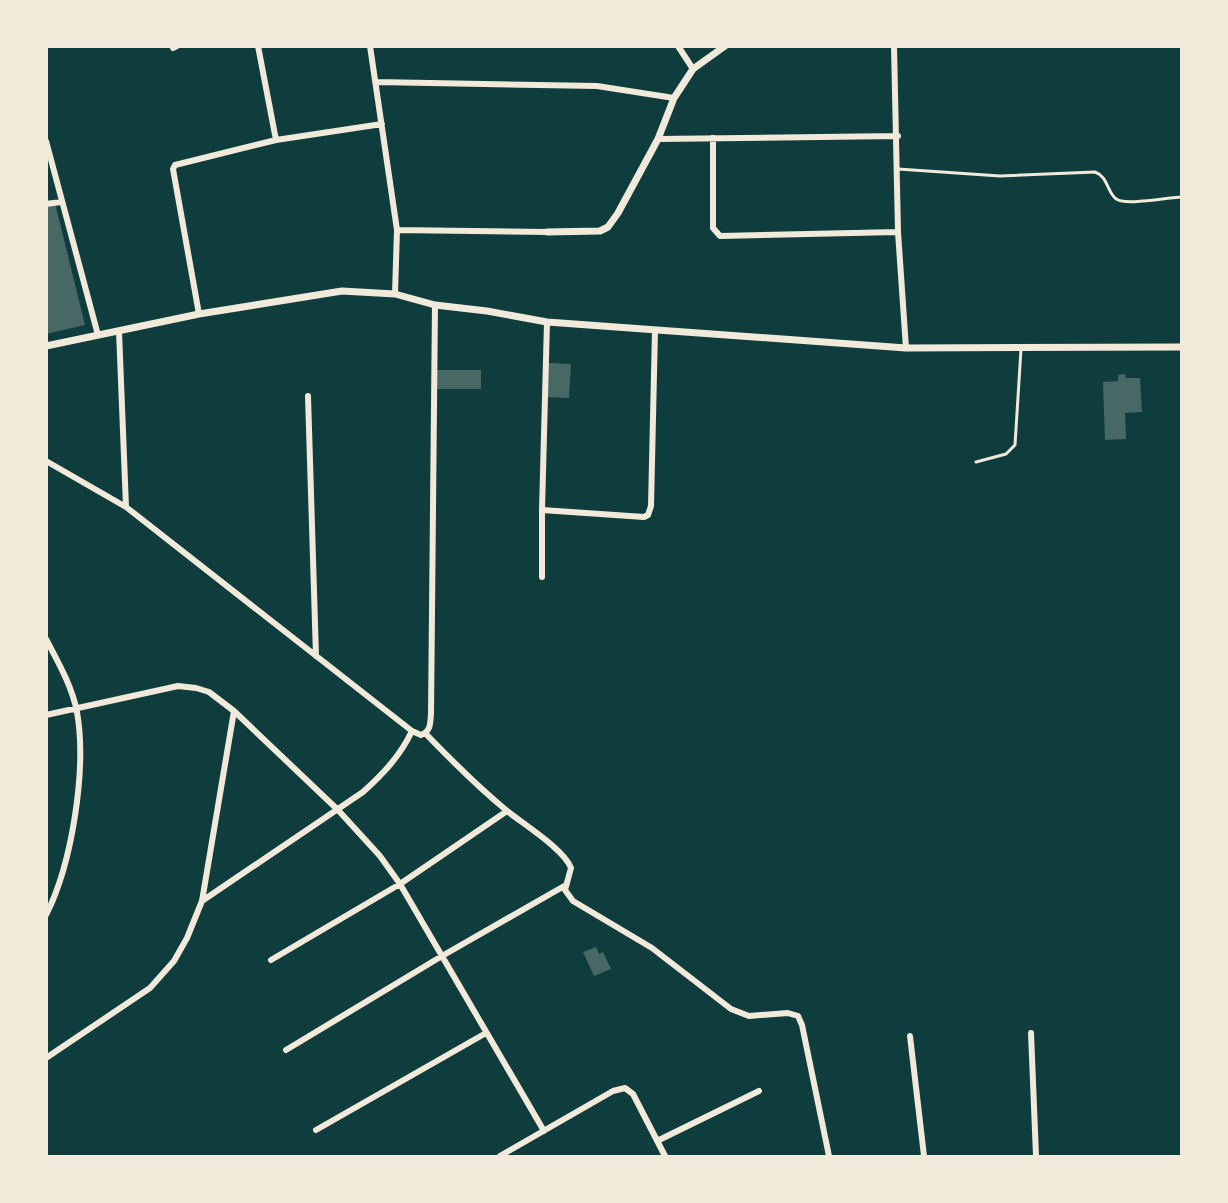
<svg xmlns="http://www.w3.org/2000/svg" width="1228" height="1203" viewBox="0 0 1228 1203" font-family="Karla,sans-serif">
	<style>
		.building { fill: #486865 }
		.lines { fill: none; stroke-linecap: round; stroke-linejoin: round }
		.service { stroke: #f1e9da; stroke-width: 3 }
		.minor { stroke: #f1e9da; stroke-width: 6 }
		.tertiary { stroke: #f1e9da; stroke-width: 7 }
	</style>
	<rect width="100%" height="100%" fill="#0f3d3e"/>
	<!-- building -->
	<path class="building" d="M 55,203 L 85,325 L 46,334 L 46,206 Z
		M 548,363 L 571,364 L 569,398 L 546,397 Z
		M 435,370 L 481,370 L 481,389 L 435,389 Z
		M 1125,374 L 1126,378 L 1140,378 L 1142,412 L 1125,413 L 1126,439 L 1105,440 L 1103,382 L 1118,381 L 1118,375 Z
		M 596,947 L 599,954 L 603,952 L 611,969 L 594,976 L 583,952 Z"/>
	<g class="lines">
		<!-- service -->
		<path class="service" d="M 898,169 L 1000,176 L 1095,172 C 1108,177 1106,189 1115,198 C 1123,207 1169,197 1182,197
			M 976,462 L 1006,454 L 1015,445 L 1021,349"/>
		<!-- minor -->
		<path class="minor" d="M 258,46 L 276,140
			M 370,46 L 397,230 L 395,294
			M 678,46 L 693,69
			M 894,46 L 898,232 L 906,348
			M 173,48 L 177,46
			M 376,82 L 597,86 L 674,98
			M 713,138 L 713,228 L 720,236 L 898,232
			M 658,139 L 898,136
			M 46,141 L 98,335
			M 46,204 L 61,202
			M 397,230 L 547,232
			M 199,314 L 173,169 L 175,165 L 276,140 L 382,124
			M 119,331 L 126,507
			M 308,396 L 316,656
			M 46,461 L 126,507 L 412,731 L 421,735 C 431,731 430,724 431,714 L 435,305
			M 542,510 L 644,517 L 648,515 L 651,506 L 655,330
			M 542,577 L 542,510 L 547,322
			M 46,639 C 58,662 72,686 77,712 C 87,769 72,864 46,915
			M 46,715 L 178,686 L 196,688 L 209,692 L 234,711 L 338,810 L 380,856 L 400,884 L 544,1131
			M 425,733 C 451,760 477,786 506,810 C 523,824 564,849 571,868 L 565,890 L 573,901 L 652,948 L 731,1009 L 749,1016 L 788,1013 L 798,1016 L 802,1025 L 829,1156
			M 202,901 L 363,792 C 384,773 400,756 412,731
			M 271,960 L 400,884 L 507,811
			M 1031,1033 L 1036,1156
			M 910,1036 L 924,1156
			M 286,1050 L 442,956 L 566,885
			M 46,1058 L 150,988 L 174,961 L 187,938 L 202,901 L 234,711
			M 316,1130 L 486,1033
			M 657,1141 L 759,1091
			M 500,1156 L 613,1091 L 625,1088 L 633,1094 L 665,1156"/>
		<!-- tertiary -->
		<path class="tertiary" d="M 547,232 L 600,231 L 608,227 L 618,213 L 658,139 L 674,98 L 693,69 L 725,46
			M 46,346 L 199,314 L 342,291 L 395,294 L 435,305 L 487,311 L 547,322 L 906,348 L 1182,347"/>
	</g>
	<!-- border -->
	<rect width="1228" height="1203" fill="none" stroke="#f1e9da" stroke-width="96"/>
</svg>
